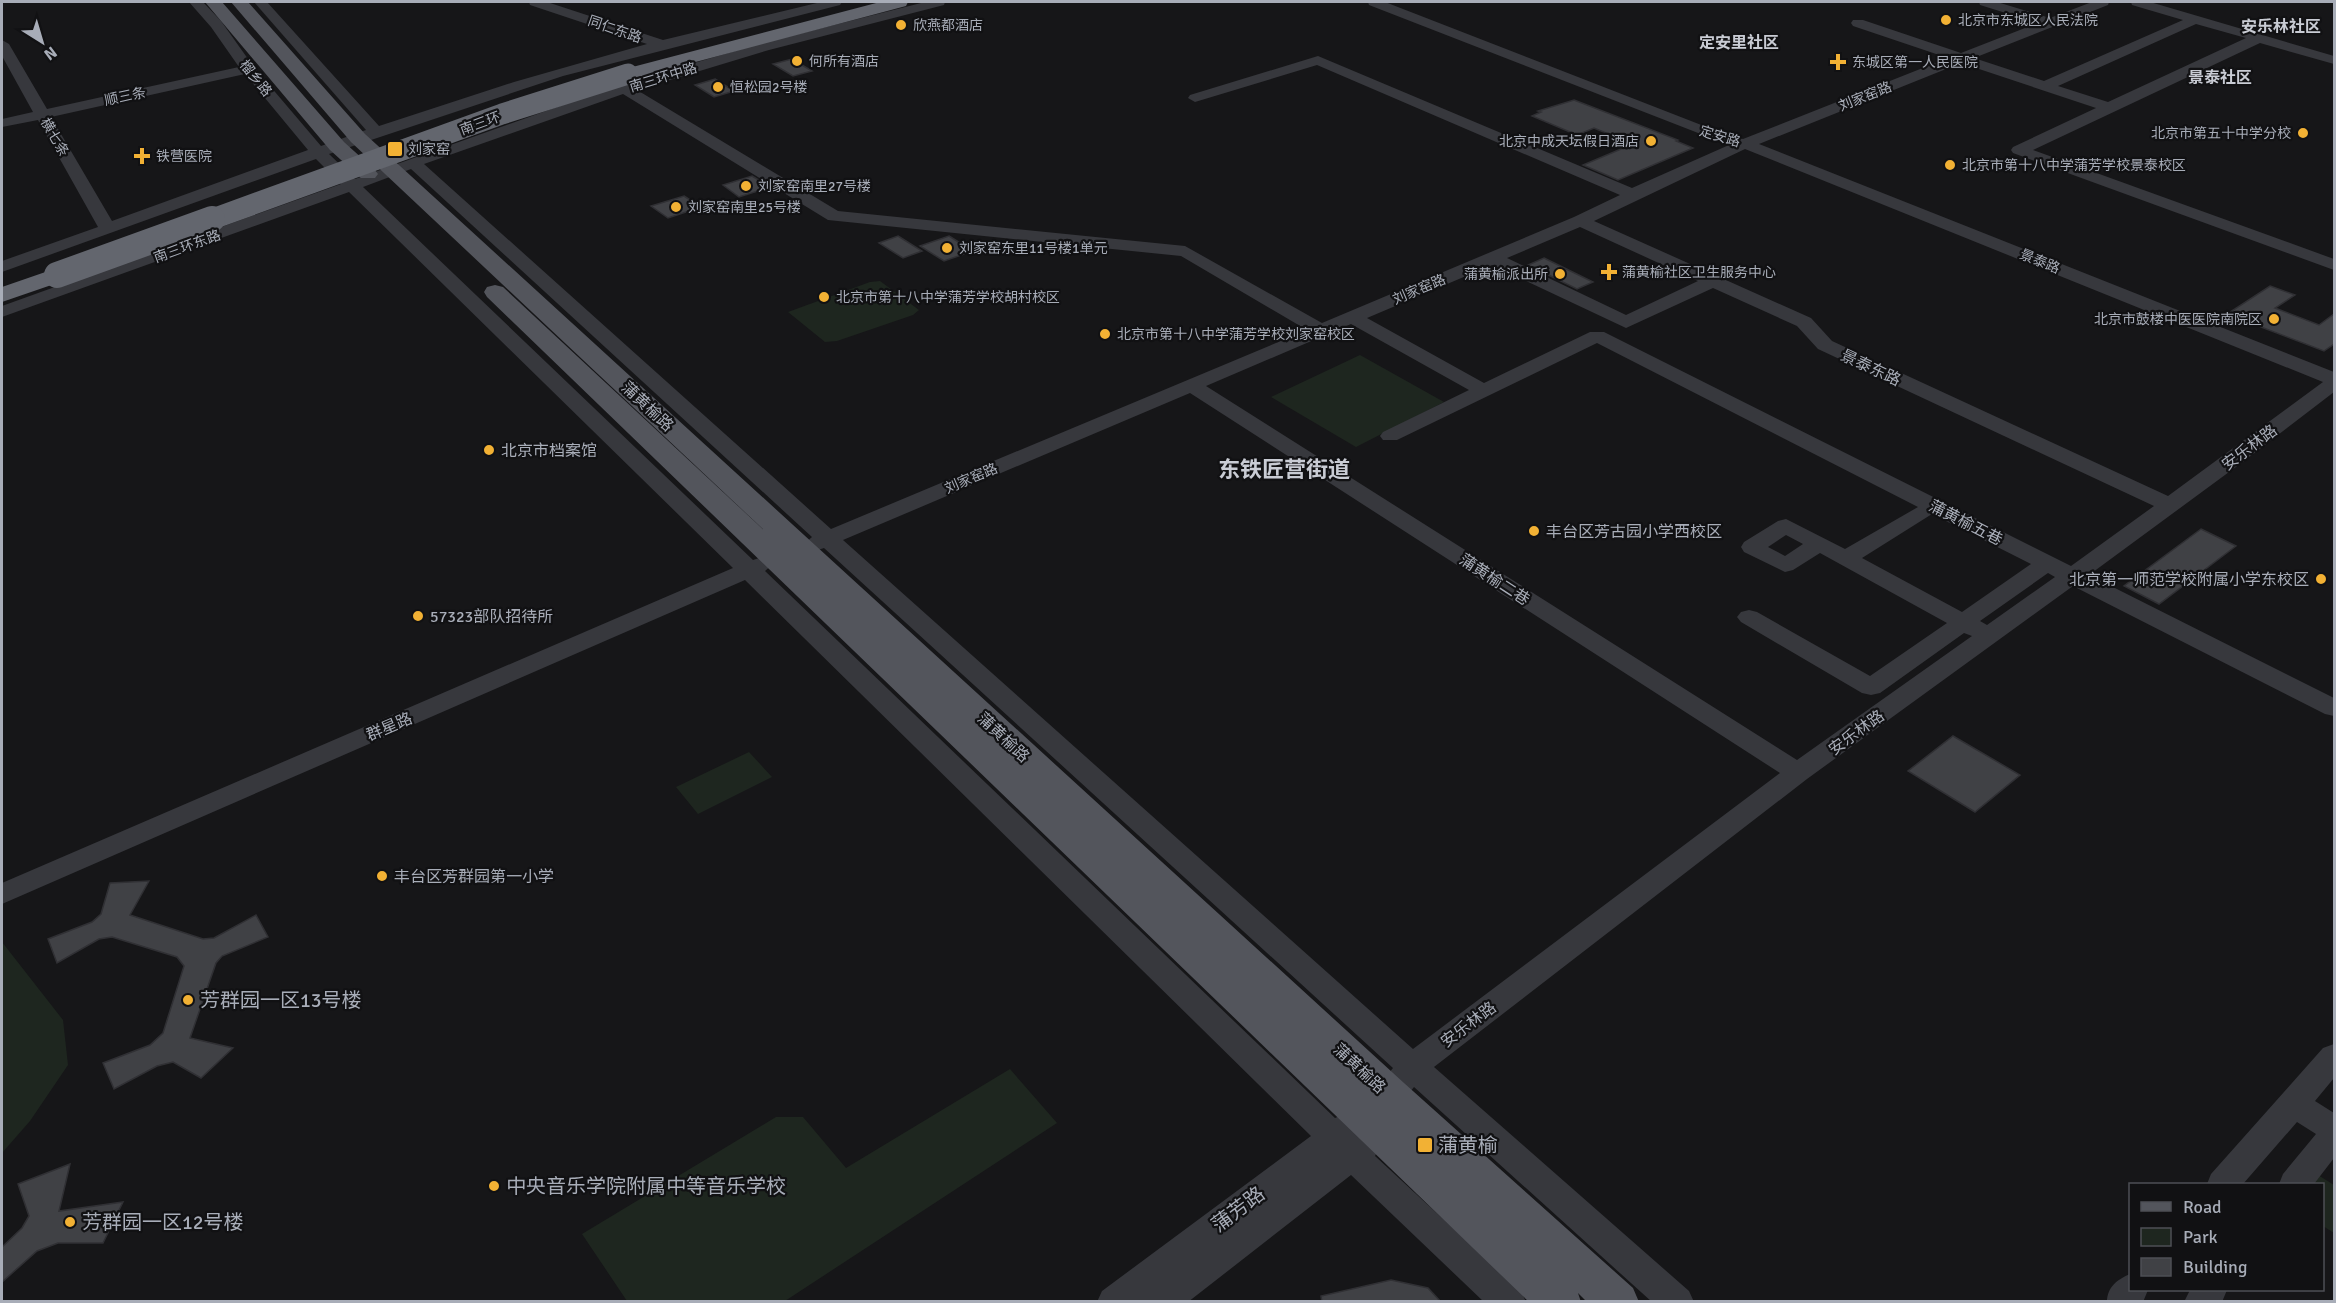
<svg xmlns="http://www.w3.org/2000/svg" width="2336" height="1303" viewBox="0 0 2336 1303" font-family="Signika,'Noto Sans SC',sans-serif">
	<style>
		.green { fill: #1e261f }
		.building { fill: #404145; stroke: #303034; stroke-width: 1.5 }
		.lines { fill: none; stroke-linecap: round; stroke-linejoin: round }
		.minor { fill: #37383d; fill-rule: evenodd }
		.major { fill: #53555c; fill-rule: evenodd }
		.highway { fill: #63666e; fill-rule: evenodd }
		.highway-bridge-far1 { stroke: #63666e; stroke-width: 21 }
		.highway-bridge { stroke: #63666e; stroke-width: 26 }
		.poi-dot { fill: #f2b134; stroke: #111113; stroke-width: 2 }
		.labels { text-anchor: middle; stroke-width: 4.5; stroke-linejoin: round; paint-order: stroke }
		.far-poi-label { font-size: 14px; fill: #a8adb8; stroke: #111113; text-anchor: start }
		.far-street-label { font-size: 14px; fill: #a8adb8; stroke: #111113 }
		.far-quarter-label { font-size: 16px; font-weight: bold; fill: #c9ccd4; stroke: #111113 }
		.street-label { font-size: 16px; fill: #a8adb8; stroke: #111113 }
		.poi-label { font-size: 16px; fill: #a8adb8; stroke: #111113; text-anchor: start }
		.near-poi-label { font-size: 20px; fill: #a8adb8; stroke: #111113; text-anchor: start }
		.near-street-label { font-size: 20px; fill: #a8adb8; stroke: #111113 }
		.district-label { font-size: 22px; font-weight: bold; fill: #c9ccd4; stroke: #111113 }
	</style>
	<rect width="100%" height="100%" fill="#161618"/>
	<!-- green -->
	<path class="green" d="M 880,281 L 919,310 L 913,315 L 837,341 L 825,342 L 788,312 L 870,282 Z
		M 1360,355 L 1444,402 L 1356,447 L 1271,397 Z
		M 749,752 L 772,777 L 698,814 L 676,787 Z
		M 2,942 L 63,1020 L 68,1065 L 30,1121 L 2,1153 Z
		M 1010,1069 L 1057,1123 L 785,1301 L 627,1301 L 582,1234 L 776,1117 L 803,1117 L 846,1168 Z
		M 2318,1175 L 2334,1185 L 2334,1233 L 2323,1226 L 2322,1184 L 2308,1184 Z"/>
	<!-- building -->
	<path class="building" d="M 792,59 L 812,71 L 793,76 L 773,64 Z
		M 715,79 L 734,91 L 714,97 L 695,85 Z
		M 1574,100 L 1678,140 L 1676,141 L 1693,148 L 1618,180 L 1583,165 L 1633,144 L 1594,128 L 1577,135 L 1532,116 L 1541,112 L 1538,111 Z
		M 752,176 L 770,187 L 739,197 L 723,185 Z
		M 684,196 L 701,207 L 668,218 L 651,206 Z
		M 898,236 L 922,251 L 903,258 L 879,243 Z
		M 949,236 L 973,251 L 944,261 L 920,246 Z
		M 1544,258 L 1593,282 L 1577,289 L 1528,265 Z
		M 2270,286 L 2295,295 L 2275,308 L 2319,325 L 2334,314 L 2334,344 L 2324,351 L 2227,314 Z
		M 2201,529 L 2236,546 L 2159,604 L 2124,586 Z
		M 1953,736 L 2020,775 L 1975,812 L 1908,771 Z
		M 149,881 L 130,915 L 203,939 L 214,938 L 256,915 L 268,937 L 222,956 L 216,963 L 190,1038 L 233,1048 L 201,1078 L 173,1062 L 157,1066 L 114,1089 L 103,1063 L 150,1045 L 163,1033 L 184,966 L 177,957 L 112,937 L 99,939 L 57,963 L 48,939 L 92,922 L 101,914 L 110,883 Z
		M 70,1164 L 59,1211 L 123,1202 L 103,1243 L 58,1243 L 37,1251 L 2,1282 L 2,1247 L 22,1228 L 29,1216 L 18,1184 Z
		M 1391,1280 L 1428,1288 L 1441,1302 L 1322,1302 L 1321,1296 Z"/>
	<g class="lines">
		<!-- minor -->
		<path class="minor" d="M 189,2 L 203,2 L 221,21 L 253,66 L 321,146 L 366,130 L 254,2 L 267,2 L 379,126 L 514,82 L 647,44 L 530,5 L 529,2 L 547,2 L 663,40 L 821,2 L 842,2 L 840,5 L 563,76 L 329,154 L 355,179 L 619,85 L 759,44 L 925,2 L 945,2 L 944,5 L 769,50 L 637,90 L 838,211 L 1185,246 L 1322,323 L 1574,217 L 1620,195 L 1317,65 L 1195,102 L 1188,98 L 1190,95 L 1318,56 L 1632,188 L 1729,145 L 1369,5 L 1368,2 L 1385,2 L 1727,135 L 1743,139 L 1948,58 L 1853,26 L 1851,23 L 1853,20 L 1863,20 L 1961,53 L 2038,23 L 1980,5 L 1979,2 L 1997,2 L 2050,18 L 2092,2 L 2109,2 L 2108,5 L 1974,58 L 2044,81 L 2183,20 L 2132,5 L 2131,2 L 2150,2 L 2334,56 L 2334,64 L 2260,43 L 2033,150 L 2334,259 L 2334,270 L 2013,153 L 2011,150 L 2013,147 L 2096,108 L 1961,63 L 1759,144 L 2334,372 L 2334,392 L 2244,461 L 2089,575 L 2334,698 L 2334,716 L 2325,714 L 2073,586 L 1807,779 L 1434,1067 L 1689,1291 L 1694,1302 L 1652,1302 L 1414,1087 C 1401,1104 1389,1121 1367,1113 L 1362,1104 C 1369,1090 1383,1081 1393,1068 L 824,548 L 815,551 L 807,549 L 804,544 L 812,537 L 411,169 L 363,187 L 753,560 L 762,557 L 770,559 L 773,564 L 765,571 L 1335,1118 L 1345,1114 L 1356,1118 L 1361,1128 L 1358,1134 L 1364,1132 L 1375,1136 L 1380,1146 L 1375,1156 L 1521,1291 L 1526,1302 L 1484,1302 L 1351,1175 L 1188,1302 L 1097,1302 L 1102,1291 L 1311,1136 L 745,580 L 2,904 L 2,883 L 733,568 L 349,192 L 2,317 L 2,306 L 341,184 L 316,159 L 2,272 L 2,261 L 98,227 L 38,120 L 2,127 L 2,119 L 33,112 L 2,56 L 2,40 L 9,44 L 47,109 L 239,67 L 211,27 ZM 2196,24 L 2246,38 L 2108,102 L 2058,86 ZM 245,74 L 308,150 L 112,221 L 51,117 ZM 623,94 L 828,220 L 1181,256 L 1307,330 L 831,529 L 424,164 ZM 1745,149 L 2323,382 L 2168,496 L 1832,341 L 1811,318 L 1594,221 ZM 1580,227 L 1698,281 L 1626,315 L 1507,258 ZM 1492,265 L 1626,328 L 1713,288 L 1797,326 L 1818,349 L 2154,506 L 2071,566 L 1604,332 L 1590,332 L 1484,383 L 1367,318 ZM 1351,324 L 1469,390 L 1383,432 L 1380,436 L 1383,440 L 1397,440 L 1597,343 L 1918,507 L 1845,549 L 1786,519 L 1778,521 L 1744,542 L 1741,547 L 1744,552 L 1785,572 L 1793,570 L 1820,553 L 1947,623 L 1870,676 L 1757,612 L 1749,610 L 1741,612 L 1737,617 L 1741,622 L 1862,693 L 1871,695 L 1880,693 L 1964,633 L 1972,636 L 1797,760 L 1206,386 ZM 1190,393 L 1780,773 L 1413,1049 L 843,540 ZM 1932,514 L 2031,564 L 1962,612 L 1862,558 ZM 1786,535 L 1803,544 L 1785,556 L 1768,547 ZM 2048,573 L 2055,577 L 1987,625 L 1980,621 Z
			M 2334,1044 L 2334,1078 L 2315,1101 L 2334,1113 L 2334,1158 L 2314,1184 L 2279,1184 L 2283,1174 L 2316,1134 L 2297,1122 L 2243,1184 L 2207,1184 L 2211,1174 L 2323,1048 Z
			M 2130,1274 L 2130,1290 L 2148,1290 L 2143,1302 L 2107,1302 C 2107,1287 2118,1279 2130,1274 Z
			M 2190,1290 L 2227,1290 L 2222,1302 L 2184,1302 Z"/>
		<!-- major -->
		<path class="major" d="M 205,2 L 222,2 L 344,142 L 375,170 L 378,174 L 375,178 L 361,178 L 330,150 Z
			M 231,2 L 248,2 L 365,134 L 1404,1083 L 1633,1288 L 1639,1302 L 1587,1302 L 1578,1293 L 1581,1302 L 1529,1302 L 487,297 L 484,292 L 487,287 L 495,285 L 503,287 L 782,547 L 351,142 Z"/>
		<!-- highway -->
		<path class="highway" d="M 880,2 L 908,2 L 906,6 L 628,80 L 621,78 L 618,74 L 621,70 Z
			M 57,268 L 66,270 L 69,275 L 66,280 L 2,302 L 2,287 Z"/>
		<!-- highway-bridge-far1 -->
		<path class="highway-bridge-far1" d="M 207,221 L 502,114 L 628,74"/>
		<!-- highway-bridge -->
		<path class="highway-bridge" d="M 57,275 L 212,219"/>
	</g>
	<!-- markers -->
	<g class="poi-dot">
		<circle cx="1946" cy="20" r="6"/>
		<circle cx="901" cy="25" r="6"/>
		<circle cx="797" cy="61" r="6"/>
		<path d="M1835 53h6v6h6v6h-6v6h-6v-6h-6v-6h6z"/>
		<circle cx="718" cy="87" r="6"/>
		<circle cx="2303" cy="133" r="6"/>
		<circle cx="1651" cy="141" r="6"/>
		<rect x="387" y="141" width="16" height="16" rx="3"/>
		<path d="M139 147h6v6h6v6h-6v6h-6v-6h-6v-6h6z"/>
		<circle cx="1950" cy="165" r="6"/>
		<circle cx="746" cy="186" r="6"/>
		<circle cx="676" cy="207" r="6"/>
		<circle cx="947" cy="248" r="6"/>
		<path d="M1606 263h6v6h6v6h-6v6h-6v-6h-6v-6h6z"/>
		<circle cx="1560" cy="274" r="6"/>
		<circle cx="824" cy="297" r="6"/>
		<circle cx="2274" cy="319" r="6"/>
		<circle cx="1105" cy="334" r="6"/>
		<circle cx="489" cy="450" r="6"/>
		<circle cx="1534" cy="531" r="6"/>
		<circle cx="2321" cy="579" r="6"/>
		<circle cx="418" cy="616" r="6"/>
		<circle cx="382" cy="876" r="6"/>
		<circle cx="188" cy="1000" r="6"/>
		<rect x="1417" y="1137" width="16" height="16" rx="3"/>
		<circle cx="494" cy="1186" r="6"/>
		<circle cx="70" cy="1222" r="6"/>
	</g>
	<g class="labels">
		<!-- far-poi labels -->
		<g class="far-poi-label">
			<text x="1958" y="25">北京市东城区人民法院</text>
			<text x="913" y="30">欣燕都酒店</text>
			<text x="809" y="66">何所有酒店</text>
			<text x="1852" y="67">东城区第一人民医院</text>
			<text x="730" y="92">恒松园2号楼</text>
			<text x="2291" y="138" text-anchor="end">北京市第五十中学分校</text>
			<text x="1639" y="146" text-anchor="end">北京中成天坛假日酒店</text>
			<text x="408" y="154">刘家窑</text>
			<text x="156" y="161">铁营医院</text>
			<text x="1962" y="170">北京市第十八中学蒲芳学校景泰校区</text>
			<text x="758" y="191">刘家窑南里27号楼</text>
			<text x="688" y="212">刘家窑南里25号楼</text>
			<text x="959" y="253">刘家窑东里11号楼1单元</text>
			<text x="1622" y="277">蒲黄榆社区卫生服务中心</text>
			<text x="1548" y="279" text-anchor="end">蒲黄榆派出所</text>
			<text x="836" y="302">北京市第十八中学蒲芳学校胡村校区</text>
			<text x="2262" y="324" text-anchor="end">北京市鼓楼中医医院南院区</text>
			<text x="1117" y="339">北京市第十八中学蒲芳学校刘家窑校区</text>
		</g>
		<!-- far-street labels -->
		<g class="far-street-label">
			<text transform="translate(615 29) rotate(19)" y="5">同仁东路</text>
			<text transform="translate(663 77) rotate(-17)" y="5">南三环中路</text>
			<text transform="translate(256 78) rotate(51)" y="5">榴乡路</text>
			<text transform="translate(125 96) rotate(-12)" y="5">顺三条</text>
			<text transform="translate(1865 96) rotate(-22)" y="5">刘家窑路</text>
			<text transform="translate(480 123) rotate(-20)" y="5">南三环</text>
			<text transform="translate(1720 136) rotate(17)" y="5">定安路</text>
			<text transform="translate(55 137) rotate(60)" y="5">横七条</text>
			<text transform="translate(187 246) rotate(-20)" y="5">南三环东路</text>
			<text transform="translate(2040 261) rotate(22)" y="5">景泰路</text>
			<text transform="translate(1419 289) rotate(-23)" y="5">刘家窑路</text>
			<text transform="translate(971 478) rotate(-23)" y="5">刘家窑路</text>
		</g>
		<!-- far-quarter labels -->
		<g class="far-quarter-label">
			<text x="2281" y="32">安乐林社区</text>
			<text x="1739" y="48">定安里社区</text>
			<text x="2220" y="83">景泰社区</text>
		</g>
		<!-- street labels -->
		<g class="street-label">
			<text transform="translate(1871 367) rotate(25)" y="6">景泰东路</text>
			<text transform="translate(648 406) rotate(43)" y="6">蒲黄榆路</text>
			<text transform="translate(2249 447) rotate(-37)" y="6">安乐林路</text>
			<text transform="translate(1966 522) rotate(27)" y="6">蒲黄榆五巷</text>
			<text transform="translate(1495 579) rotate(33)" y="6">蒲黄榆二巷</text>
			<text transform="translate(389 726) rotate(-23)" y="6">群星路</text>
			<text transform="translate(1856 732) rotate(-36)" y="6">安乐林路</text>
			<text transform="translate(1004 737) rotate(43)" y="6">蒲黄榆路</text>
			<text transform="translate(1468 1024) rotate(-37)" y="6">安乐林路</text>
			<text transform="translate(1360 1068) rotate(43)" y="6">蒲黄榆路</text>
		</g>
		<!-- poi labels -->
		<g class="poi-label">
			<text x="501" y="456">北京市档案馆</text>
			<text x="1546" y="537">丰台区芳古园小学西校区</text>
			<text x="2309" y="585" text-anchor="end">北京第一师范学校附属小学东校区</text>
			<text x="430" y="622">57323部队招待所</text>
			<text x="394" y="882">丰台区芳群园第一小学</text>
		</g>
		<!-- near-poi labels -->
		<g class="near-poi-label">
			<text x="200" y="1007">芳群园一区13号楼</text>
			<text x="1438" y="1152">蒲黄榆</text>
			<text x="506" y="1193">中央音乐学院附属中等音乐学校</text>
			<text x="82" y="1229">芳群园一区12号楼</text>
		</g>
		<!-- near-street labels -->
		<g class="near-street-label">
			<text transform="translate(1238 1209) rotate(-37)" y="7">蒲芳路</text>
		</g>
		<!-- district labels -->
		<g class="district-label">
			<text x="1284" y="477">东铁匠营街道</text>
		</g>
	</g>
	<!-- border -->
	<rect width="2336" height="1303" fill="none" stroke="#a8adb8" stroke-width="6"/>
	<!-- legend -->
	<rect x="2129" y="1183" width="195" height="108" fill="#111113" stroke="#4d4f55" stroke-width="1.5"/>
	<rect x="2141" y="1202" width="30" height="9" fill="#53555c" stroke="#4d4f55" stroke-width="1.5"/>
	<text x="2183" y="1213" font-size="18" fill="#a8adb8">Road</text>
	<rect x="2141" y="1228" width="30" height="18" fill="#1e261f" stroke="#4d4f55" stroke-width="1.5"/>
	<text x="2183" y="1243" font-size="18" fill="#a8adb8">Park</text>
	<rect x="2141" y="1258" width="30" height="18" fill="#404145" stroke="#4d4f55" stroke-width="1.5"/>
	<text x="2183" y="1273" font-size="18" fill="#a8adb8">Building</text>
	<!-- north arrow -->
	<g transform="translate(42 42) rotate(143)" stroke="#111113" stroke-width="4.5" paint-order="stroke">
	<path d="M0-4.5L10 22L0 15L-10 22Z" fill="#a8adb8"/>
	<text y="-9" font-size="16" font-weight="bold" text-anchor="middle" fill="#a8adb8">N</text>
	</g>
</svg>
